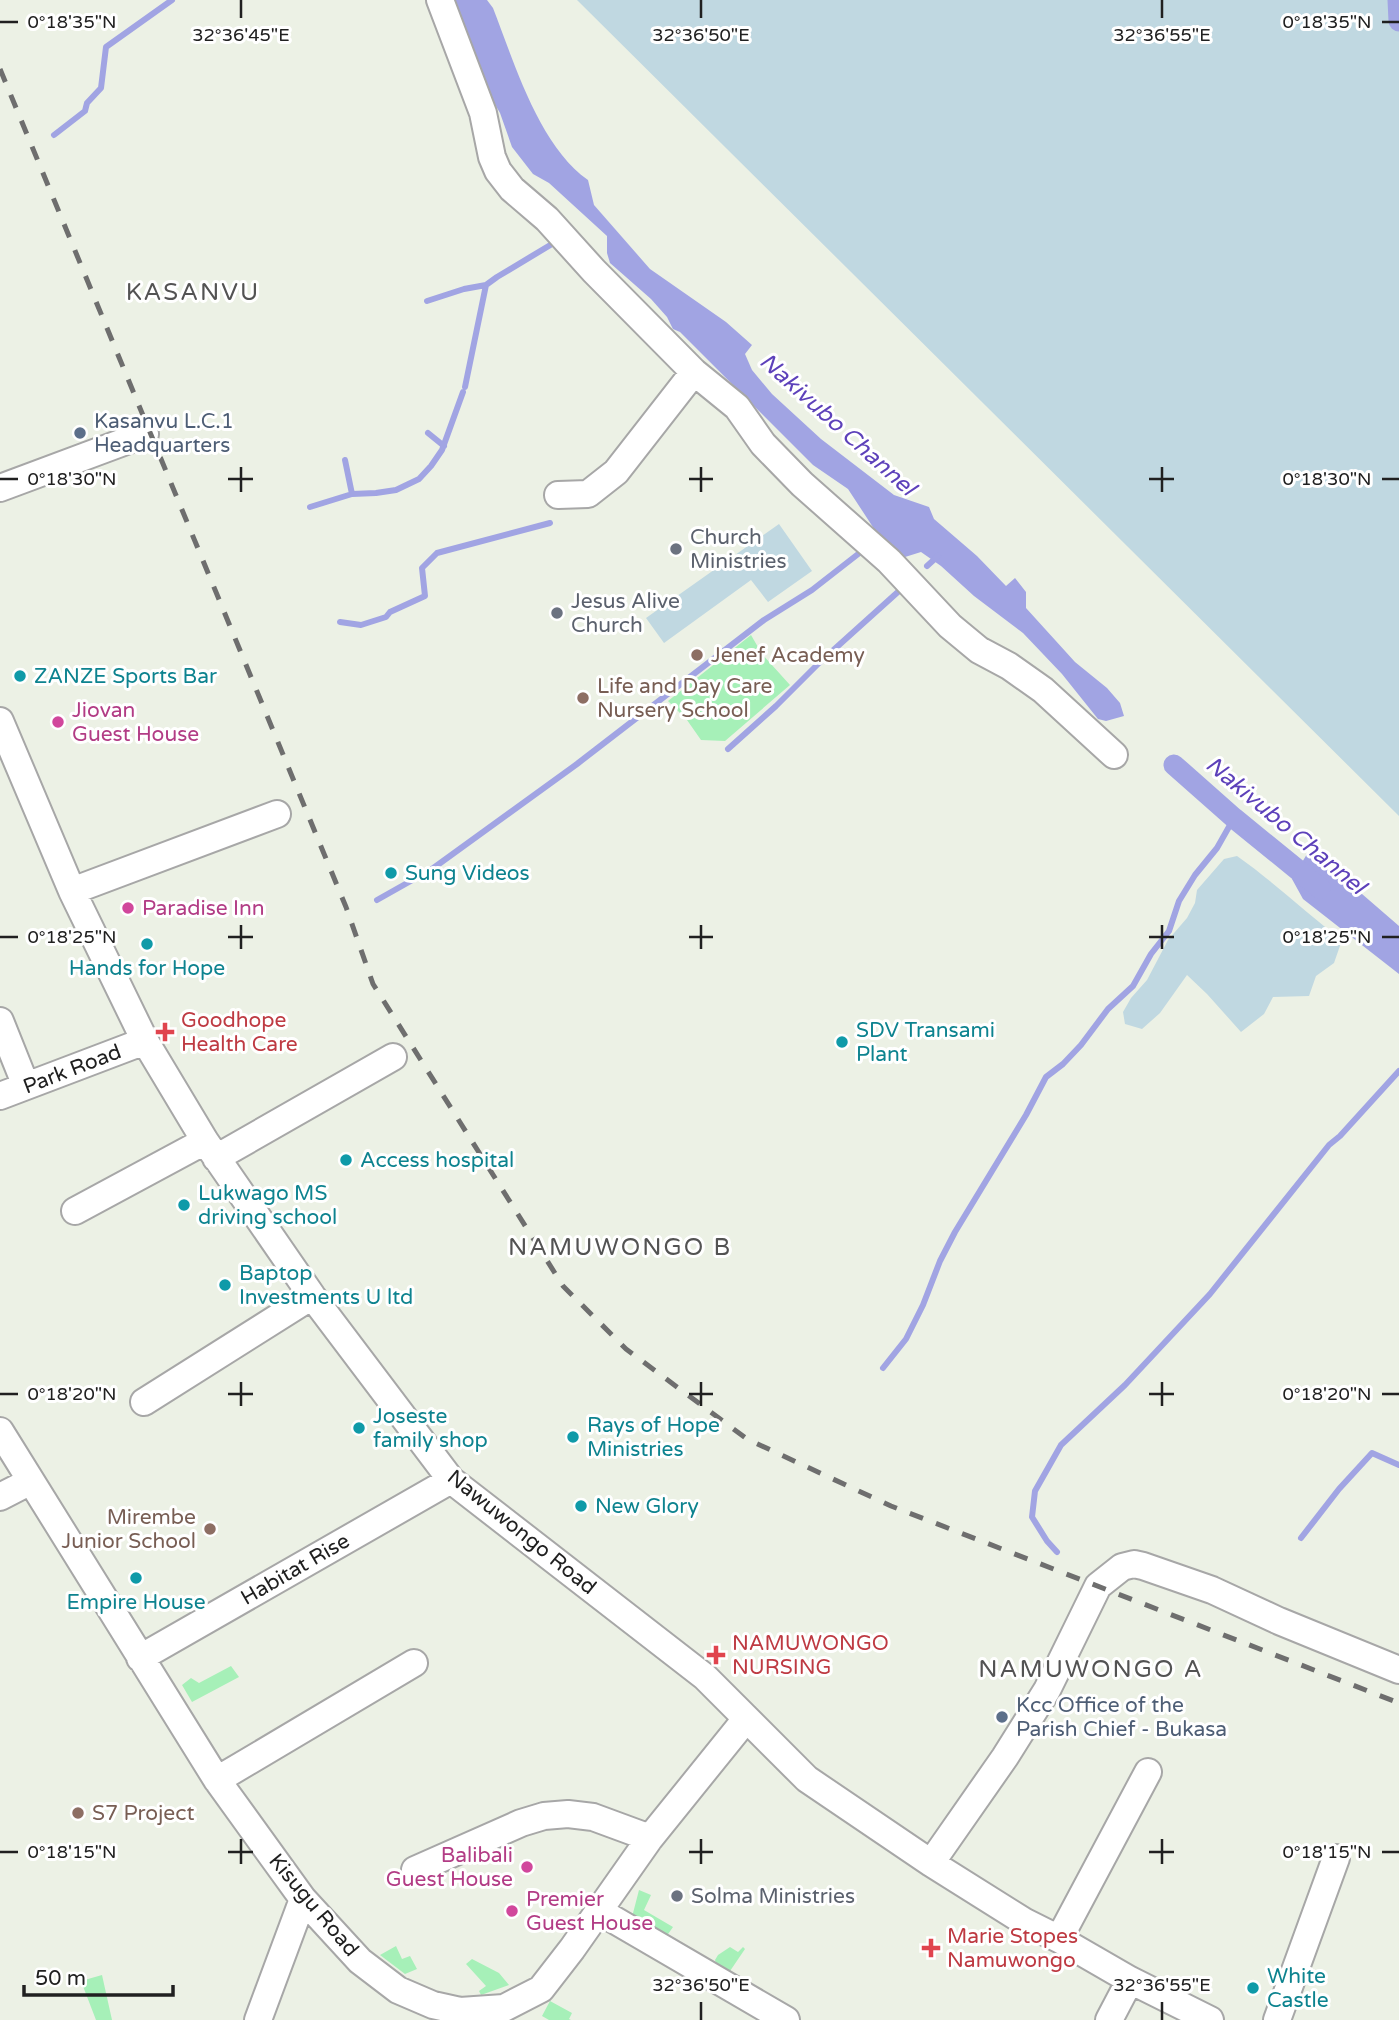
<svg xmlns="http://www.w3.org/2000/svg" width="1399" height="2020" viewBox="0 0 1399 2020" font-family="'Varela Round',sans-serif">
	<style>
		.grass { fill: #a6f0b8 }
		.wetland { fill: #c0d8e1 }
		.water { fill: #a1a4e3 }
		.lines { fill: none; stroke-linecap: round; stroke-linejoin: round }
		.stream { stroke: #a1a4e3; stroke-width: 6 }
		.canal { stroke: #a1a4e3; stroke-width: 21 }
		.minor-casing { stroke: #a7a7a7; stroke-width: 30 }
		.minor { stroke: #fff; stroke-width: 26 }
		.rail { stroke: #6e6e6e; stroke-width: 5; stroke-dasharray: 14 14; stroke-linecap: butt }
		.ticks { fill: none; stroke: #202020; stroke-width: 2.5 }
		.service-dot { fill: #5c6f8a; stroke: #fff; stroke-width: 2.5 }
		.worship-dot { fill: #6b7280; stroke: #fff; stroke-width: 2.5 }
		.education-dot { fill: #8d6e63; stroke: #fff; stroke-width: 2.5 }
		.culture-dot { fill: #0f9aa8; stroke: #fff; stroke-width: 2.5 }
		.hotel-dot { fill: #d1479c; stroke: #fff; stroke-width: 2.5 }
		.health-dot { fill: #e0444e; stroke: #fff; stroke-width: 2.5 }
		.labels { text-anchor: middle; stroke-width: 6; stroke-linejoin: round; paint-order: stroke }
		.service-label { font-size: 21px; fill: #4e5e75; stroke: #fff; text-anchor: start }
		.worship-label { font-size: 21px; fill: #5b616d; stroke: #fff; text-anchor: start }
		.education-label { font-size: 21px; fill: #785e54; stroke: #fff; text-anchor: start }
		.culture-label { font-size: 21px; fill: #0d838f; stroke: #fff; text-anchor: start }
		.hotel-label { font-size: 21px; fill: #b23c85; stroke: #fff; text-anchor: start }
		.health-label { font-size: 21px; fill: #be3a42; stroke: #fff; text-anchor: start }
		.street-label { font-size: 21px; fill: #202020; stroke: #fff }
		.water-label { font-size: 23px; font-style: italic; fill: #5d41ba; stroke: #fff }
		.quarter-label { font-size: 24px; letter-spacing: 2px; fill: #535353; stroke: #fff }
		.ticks-label { font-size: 18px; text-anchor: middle; fill: #202020; stroke: #fff; stroke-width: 6; stroke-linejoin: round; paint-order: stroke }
	</style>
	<rect width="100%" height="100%" fill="#ecf1e5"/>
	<!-- grass -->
	<path class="grass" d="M 751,635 L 762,654 L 790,685 L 725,741 L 701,740 L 687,720 L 668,701 Z
		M 231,1666 L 239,1677 L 192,1702 L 182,1685 L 191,1678 L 199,1683 Z
		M 639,1890 L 651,1895 L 644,1910 L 673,1927 L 666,1937 L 632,1917 Z
		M 396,1946 L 402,1959 L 410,1956 L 417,1969 L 405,1974 L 380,1955 Z
		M 730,1947 L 738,1952 L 743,1947 L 745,1949 L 728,1974 L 718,1969 L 715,1960 L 718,1955 Z
		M 472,1959 L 499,1973 L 509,1985 L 481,1995 L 479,1991 L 486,1986 L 466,1964 Z
		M 102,1975 L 112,2020 L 96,2020 L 81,1981 Z
		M 550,2001 L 572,2013 L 569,2019 L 571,2020 L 549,2020 L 542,2016 Z"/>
	<!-- wetland -->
	<path class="wetland" d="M 577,0 L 1399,0 L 1399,816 Z
		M 779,524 L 812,571 L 768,602 L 751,580 L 664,643 L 646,618 Z
		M 1237,856 C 1274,882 1306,913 1342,940 L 1334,963 L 1316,976 L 1309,996 L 1273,997 L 1264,1014 L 1241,1032 L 1207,994 L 1187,975 L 1160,1013 L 1142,1029 L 1125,1024 L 1123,1012 L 1131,998 L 1147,980 L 1168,940 L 1187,918 L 1195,903 L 1197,890 L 1224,859 Z"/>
	<!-- water -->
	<path class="water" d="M 454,0 L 487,0 L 493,8 C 514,62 539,146 588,180 L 594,205 L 650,269 L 726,322 L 752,345 L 745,354 L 752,370 L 772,394 L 821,439 L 894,495 L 929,507 L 934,519 L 977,556 L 1006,586 L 1015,578 L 1026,592 L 1026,608 L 1075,662 L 1107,688 L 1120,703 L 1124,716 L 1106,721 L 1098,719 L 1062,674 L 1023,633 L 974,596 L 941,566 L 921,552 L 905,557 L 884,544 L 848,489 L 813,465 L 680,332 L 673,329 L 667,317 L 651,299 L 610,263 L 607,253 L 607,236 L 549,183 L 533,174 L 512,147 L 500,113 L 487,91 Z
		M 1310,849 L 1399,926 L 1399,974 L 1303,899 L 1292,879 Z"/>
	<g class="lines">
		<!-- stream -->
		<path class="stream" d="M 54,135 L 85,111 L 87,103 L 101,88 L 106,47 L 172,0
			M 427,301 L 464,289 L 486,285
			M 465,387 L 486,285 L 497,277 L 557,241
			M 428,433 L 444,446
			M 345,460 L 352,494
			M 310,507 L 352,494 L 376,493 L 396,490 L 419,479 L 431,466 L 442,450 L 463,392
			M 927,566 L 938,556
			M 340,622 L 361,625 L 386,617 L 390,612 L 425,596 L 422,568 L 437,553 L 550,523
			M 728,749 L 776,706 L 819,663 L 899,591
			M 377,900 L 432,869 L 577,764 L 764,620 L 812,590 L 862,551
			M 883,1368 L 906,1339 L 923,1305 L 940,1261 L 955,1232 L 1026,1115 L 1046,1077 L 1063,1064 L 1081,1045 L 1108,1009 L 1133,986 L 1151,954 L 1169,931 L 1179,901 L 1195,875 L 1217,848 L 1234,818
			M 1301,1538 L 1339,1489 L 1372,1453 L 1399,1465
			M 1057,1552 L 1047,1541 L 1032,1517 L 1035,1491 L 1061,1445 L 1125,1385 L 1210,1294 L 1329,1145 L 1340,1136 L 1399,1071"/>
		<!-- canal -->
		<path class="canal" d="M 1398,0 L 1399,21
			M 1174,765 L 1234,818 L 1320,888"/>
		<defs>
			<path id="minor" d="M 440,0 L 483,113 L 492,157 L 498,171 L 512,189 L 547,219 L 594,271 L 694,372 L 737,407 L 763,444 L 802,484 L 889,561 L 950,626 L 979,650 L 1009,666 L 1043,690 L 1114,755
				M 0,488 L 145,434
				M 558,495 L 588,494 L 616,472 L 694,372
				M 0,721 L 72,891 L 145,1041 L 205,1141 L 312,1296 L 451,1480 L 705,1677 L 807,1779 L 931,1863 L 1025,1922 L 1059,1939 L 1130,1980 L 1210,2020
				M 72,891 L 277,814
				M 0,1021 L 26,1086
				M 0,1096 L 145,1041
				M 216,1158 L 393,1057
				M 75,1211 L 205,1141
				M 144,1402 L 312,1296
				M 0,1431 L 217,1780 L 303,1899 L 360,1961 L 398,1990 L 433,2005 L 460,2011 L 504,2008 L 541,1989 L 572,1949 L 650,1838 L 746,1719
				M 0,1497 L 31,1481
				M 140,1658 L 451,1480
				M 217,1780 L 414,1663
				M 931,1863 L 1005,1757 L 1047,1690 L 1098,1586 L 1122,1567 L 1134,1564 L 1143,1566 L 1212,1590 L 1279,1621 L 1399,1670
				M 415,1870 L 521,1823 L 544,1816 L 568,1814 L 593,1817 L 650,1838
				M 599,1911 L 786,2020
				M 1059,1939 L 1148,1772
				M 258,2020 L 303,1899
				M 1109,2020 L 1130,1980
				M 1277,2020 L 1336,1858"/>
		</defs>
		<!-- minor casing -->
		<use href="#minor" class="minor-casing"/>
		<!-- minor -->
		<use href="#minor" class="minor"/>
		<!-- rail -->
		<path class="rail" d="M 0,69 L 346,907 L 373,984 L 563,1286 L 626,1349 L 747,1439 L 891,1506 L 1399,1703"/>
	</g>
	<!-- ticks -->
	<path class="ticks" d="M 241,0 L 241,18M 701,0 L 701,18M 1162,0 L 1162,18M 0,22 L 18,22M 1382,22 L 1399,22M 241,467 L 241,492M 701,467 L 701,492M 1162,467 L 1162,492M 0,479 L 18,479M 228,479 L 253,479M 689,479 L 713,479M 1149,479 L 1174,479M 1382,479 L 1399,479M 241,925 L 241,949M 701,925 L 701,949M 1162,925 L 1162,949M 0,937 L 18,937M 228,937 L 253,937M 689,937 L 713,937M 1149,937 L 1174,937M 1382,937 L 1399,937M 241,1382 L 241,1406M 701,1382 L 701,1406M 1162,1382 L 1162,1406M 0,1394 L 18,1394M 228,1394 L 253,1394M 689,1394 L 713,1394M 1149,1394 L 1174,1394M 1382,1394 L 1399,1394M 241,1839 L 241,1864M 701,1839 L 701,1864M 1162,1839 L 1162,1864M 0,1852 L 18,1852M 228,1852 L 253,1852M 689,1852 L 713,1852M 1149,1852 L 1174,1852M 1382,1852 L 1399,1852M 701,2002 L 701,2020M 1162,2002 L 1162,2020"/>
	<!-- markers -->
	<g class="service-dot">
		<circle cx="80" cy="433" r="7"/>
		<circle cx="1002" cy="1717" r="7"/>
	</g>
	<g class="worship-dot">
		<circle cx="676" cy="549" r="7"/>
		<circle cx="557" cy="613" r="7"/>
		<circle cx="677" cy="1896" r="7"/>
	</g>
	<g class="education-dot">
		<circle cx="697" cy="655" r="7"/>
		<circle cx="583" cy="698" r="7"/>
		<circle cx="210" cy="1529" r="7"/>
		<circle cx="78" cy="1813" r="7"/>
	</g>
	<g class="culture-dot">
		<circle cx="20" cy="676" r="7"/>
		<circle cx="391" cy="873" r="7"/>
		<circle cx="147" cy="944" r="7"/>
		<circle cx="842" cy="1042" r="7"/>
		<circle cx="346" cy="1160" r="7"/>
		<circle cx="184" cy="1205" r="7"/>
		<circle cx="225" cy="1285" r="7"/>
		<circle cx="359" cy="1428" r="7"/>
		<circle cx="573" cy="1437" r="7"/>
		<circle cx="581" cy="1506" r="7"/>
		<circle cx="136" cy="1578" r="7"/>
		<circle cx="1253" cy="1988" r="7"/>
	</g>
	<g class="hotel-dot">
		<circle cx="58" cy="722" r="7"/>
		<circle cx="128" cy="908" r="7"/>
		<circle cx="527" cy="1867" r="7"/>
		<circle cx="512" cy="1911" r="7"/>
	</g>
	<g class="health-dot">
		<path d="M161.5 1021.5h7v7h7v7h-7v7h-7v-7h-7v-7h7z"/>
		<path d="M712.5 1644.5h7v7h7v7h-7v7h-7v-7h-7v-7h7z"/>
		<path d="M927.5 1937.5h7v7h7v7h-7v7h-7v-7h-7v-7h7z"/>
	</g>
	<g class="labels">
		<!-- service labels -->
		<g class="service-label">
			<text x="94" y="428">Kasanvu L.C.1<tspan x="94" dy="24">Headquarters</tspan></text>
			<text x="1016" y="1712">Kcc Office of the<tspan x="1016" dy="24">Parish Chief - Bukasa</tspan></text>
		</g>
		<!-- worship labels -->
		<g class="worship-label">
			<text x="690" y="544">Church<tspan x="690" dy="24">Ministries</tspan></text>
			<text x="571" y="608">Jesus Alive<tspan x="571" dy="24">Church</tspan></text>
			<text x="691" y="1903">Solma Ministries</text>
		</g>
		<!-- education labels -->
		<g class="education-label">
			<text x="711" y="662">Jenef Academy</text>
			<text x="597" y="693">Life and Day Care<tspan x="597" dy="24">Nursery School</tspan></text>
			<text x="196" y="1524" text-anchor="end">Mirembe<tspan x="196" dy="24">Junior School</tspan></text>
			<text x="92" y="1820">S7 Project</text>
		</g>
		<!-- culture labels -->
		<g class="culture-label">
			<text x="34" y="683">ZANZE Sports Bar</text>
			<text x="405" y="880">Sung Videos</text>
			<text x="147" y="975" text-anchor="middle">Hands for Hope</text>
			<text x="856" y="1037">SDV Transami<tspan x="856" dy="24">Plant</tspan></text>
			<text x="360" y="1167">Access hospital</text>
			<text x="198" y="1200">Lukwago MS<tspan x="198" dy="24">driving school</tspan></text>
			<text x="239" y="1280">Baptop<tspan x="239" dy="24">Investments U ltd</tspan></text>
			<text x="373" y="1423">Joseste<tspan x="373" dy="24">family shop</tspan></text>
			<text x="587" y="1432">Rays of Hope<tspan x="587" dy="24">Ministries</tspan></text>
			<text x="595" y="1513">New Glory</text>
			<text x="136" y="1609" text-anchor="middle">Empire House</text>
			<text x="1267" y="1983">White<tspan x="1267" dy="24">Castle</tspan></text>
		</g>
		<!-- hotel labels -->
		<g class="hotel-label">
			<text x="72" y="717">Jiovan<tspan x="72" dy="24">Guest House</tspan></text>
			<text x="142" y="915">Paradise Inn</text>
			<text x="513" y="1862" text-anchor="end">Balibali<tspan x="513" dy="24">Guest House</tspan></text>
			<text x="526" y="1906">Premier<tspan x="526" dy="24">Guest House</tspan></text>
		</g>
		<!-- health labels -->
		<g class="health-label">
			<text x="181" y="1027">Goodhope<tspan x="181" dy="24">Health Care</tspan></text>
			<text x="732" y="1650">NAMUWONGO<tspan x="732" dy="24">NURSING</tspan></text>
			<text x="947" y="1943">Marie Stopes<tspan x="947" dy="24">Namuwongo</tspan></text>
		</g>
		<!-- street labels -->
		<g class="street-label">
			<text transform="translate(72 1069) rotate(-21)" y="7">Park Road</text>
			<text transform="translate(522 1532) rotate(39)" y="7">Nawuwongo Road</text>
			<text transform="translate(295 1569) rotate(-30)" y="7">Habitat Rise</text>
			<text transform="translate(314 1905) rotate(50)" y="7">Kisugu Road</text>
		</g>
		<!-- water labels -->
		<g class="water-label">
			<text transform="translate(838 424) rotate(42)" y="8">Nakivubo Channel</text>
			<text transform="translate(1286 825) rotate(40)" y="8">Nakivubo Channel</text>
		</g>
		<!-- quarter labels -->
		<g class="quarter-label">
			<text x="193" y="300">KASANVU</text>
			<text x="620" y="1255">NAMUWONGO B</text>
			<text x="1091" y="1677">NAMUWONGO A</text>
		</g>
	</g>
	<g class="ticks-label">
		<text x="72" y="28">0°18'35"N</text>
		<text x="1327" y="28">0°18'35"N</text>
		<text x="241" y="41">32°36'45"E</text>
		<text x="701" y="41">32°36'50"E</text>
		<text x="1162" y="41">32°36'55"E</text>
		<text x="72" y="485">0°18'30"N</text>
		<text x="1327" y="485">0°18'30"N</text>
		<text x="72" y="943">0°18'25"N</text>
		<text x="1327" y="943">0°18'25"N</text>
		<text x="72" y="1400">0°18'20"N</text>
		<text x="1327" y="1400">0°18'20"N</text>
		<text x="72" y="1858">0°18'15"N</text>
		<text x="1327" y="1858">0°18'15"N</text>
		<text x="701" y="1991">32°36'50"E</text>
		<text x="1162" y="1991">32°36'55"E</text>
	</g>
	<!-- scale -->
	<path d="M24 1985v10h149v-10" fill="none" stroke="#202020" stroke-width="3.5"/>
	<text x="35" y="1985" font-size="21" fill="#202020" stroke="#ffffff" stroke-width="5" paint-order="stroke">50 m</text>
</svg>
